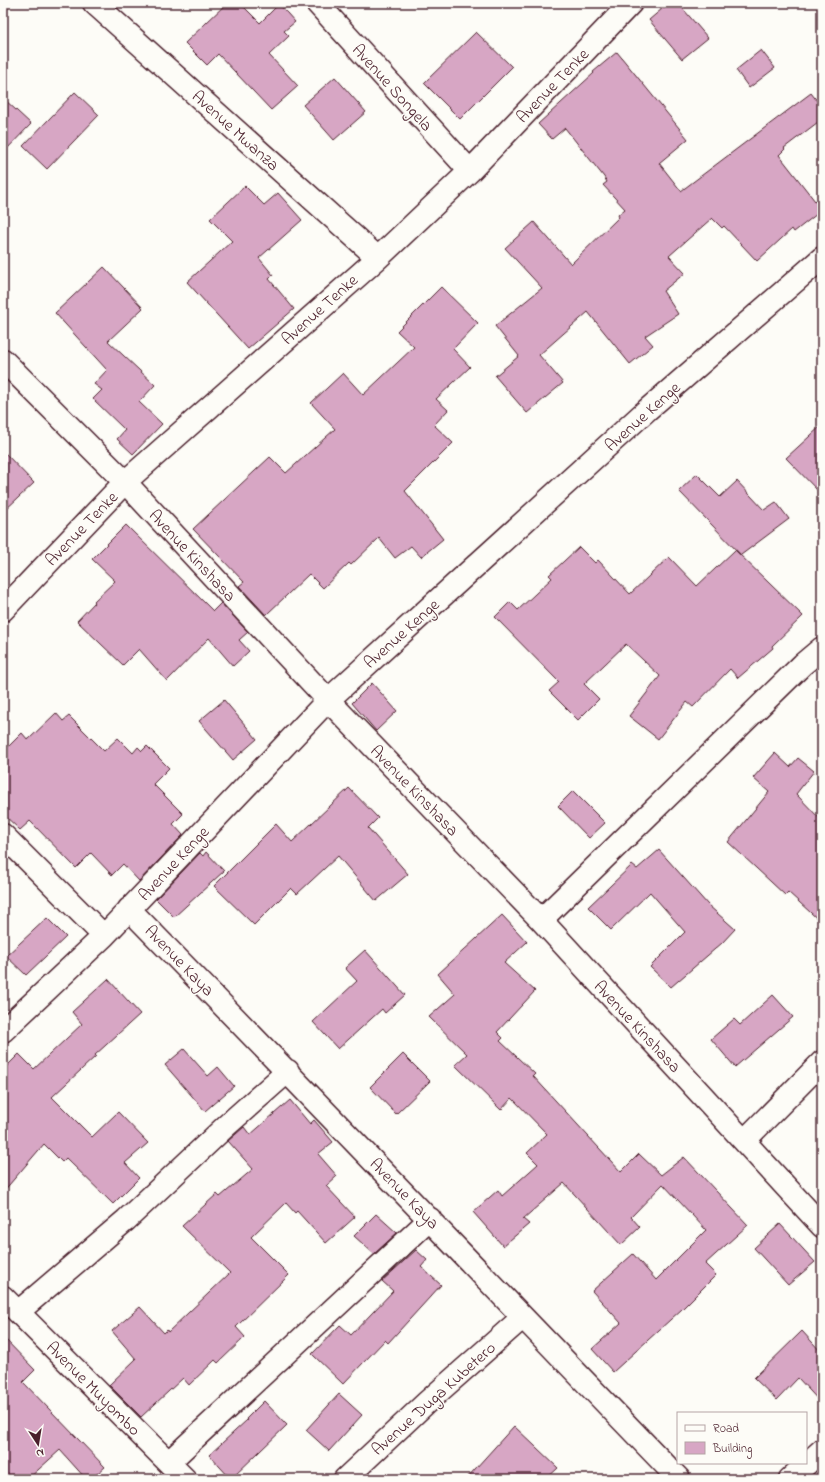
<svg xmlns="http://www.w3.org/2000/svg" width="825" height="1482" viewBox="0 0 825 1482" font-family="'Indie Flower',sans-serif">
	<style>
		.building { fill: #d7a6c4; stroke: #4a1f2b }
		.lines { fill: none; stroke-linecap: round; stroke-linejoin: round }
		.minor-casing { stroke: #4a1f2b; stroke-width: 25 }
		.minor { stroke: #fdfcf7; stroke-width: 22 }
		.labels { text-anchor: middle; stroke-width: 3; stroke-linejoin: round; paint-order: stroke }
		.street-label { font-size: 17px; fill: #4a1f2b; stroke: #fdfcf7 }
	</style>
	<rect width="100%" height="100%" fill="#fdfcf7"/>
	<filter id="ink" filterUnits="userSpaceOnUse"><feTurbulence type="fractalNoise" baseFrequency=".025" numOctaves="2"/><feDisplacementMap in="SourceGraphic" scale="8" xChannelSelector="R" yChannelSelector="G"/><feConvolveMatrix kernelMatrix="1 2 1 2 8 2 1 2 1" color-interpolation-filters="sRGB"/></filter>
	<g filter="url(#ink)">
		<!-- building -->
		<path class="building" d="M 227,3 L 240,3 L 260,23 L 279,4 L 295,22 L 284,31 L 289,36 L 269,55 L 298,86 L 271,110 L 218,54 L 207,65 L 185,43 Z
			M 669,3 L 678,3 L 708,38 L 682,59 L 649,20 Z
			M 476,32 L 512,67 L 460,119 L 424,83 Z
			M 761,50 L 775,68 L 749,88 L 736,70 Z
			M 617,52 L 688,139 L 659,163 L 681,191 L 811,93 L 822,107 L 822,119 L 784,148 L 785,149 L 779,155 L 822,210 L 794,232 L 792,229 L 757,261 L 724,226 L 722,228 L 712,218 L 669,256 L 685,273 L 663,291 L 678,314 L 645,336 L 653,345 L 630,364 L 588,312 L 539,355 L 563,383 L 527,413 L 495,376 L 519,356 L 495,326 L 542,288 L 505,248 L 534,222 L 571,264 L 619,217 L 618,215 L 625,209 L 603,185 L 607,182 L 604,177 L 565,128 L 552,139 L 538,124 L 594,73 L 593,72 Z
			M 335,77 L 366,112 L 334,140 L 303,105 Z
			M 75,92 L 99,115 L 47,169 L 23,146 Z
			M 3,98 L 31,124 L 3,153 Z
			M 245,186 L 264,205 L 278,193 L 302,220 L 259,258 L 273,275 L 269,279 L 294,309 L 248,349 L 187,282 L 232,241 L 210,219 Z
			M 104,267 L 143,308 L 108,341 L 155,385 L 139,402 L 162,424 L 133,454 L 117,439 L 125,430 L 93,399 L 102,390 L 94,384 L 107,370 L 55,313 Z
			M 441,287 L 478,323 L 453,349 L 470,367 L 436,399 L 448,410 L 434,425 L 453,443 L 405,491 L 443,539 L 421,557 L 411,546 L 395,558 L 379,538 L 351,565 L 349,563 L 323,588 L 309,574 L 266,615 L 239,586 L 244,582 L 193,529 L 270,457 L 286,473 L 335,429 L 311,403 L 343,373 L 363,395 L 414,347 L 397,331 Z
			M 822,425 L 822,495 L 786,458 Z
			M 3,451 L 34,483 L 3,512 Z
			M 697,474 L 720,497 L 737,481 L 764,510 L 776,502 L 789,519 L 741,555 L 679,491 Z
			M 126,525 L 213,611 L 221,603 L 248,632 L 239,640 L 249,651 L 233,666 L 209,638 L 167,681 L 139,649 L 123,665 L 77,621 L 95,602 L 94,601 L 115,581 L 92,559 Z
			M 579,547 L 595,563 L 598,560 L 630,594 L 669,557 L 697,586 L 735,550 L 803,616 L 772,646 L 773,648 L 738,678 L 730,669 L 693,707 L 687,702 L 658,739 L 629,716 L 660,676 L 626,644 L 584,684 L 599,699 L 578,720 L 549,691 L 559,682 L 495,617 L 510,602 L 518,610 L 552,578 L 549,575 Z
			M 372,683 L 397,711 L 376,731 L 352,703 Z
			M 224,700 L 257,739 L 233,760 L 199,721 Z
			M 56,713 L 63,721 L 69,716 L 104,751 L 118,738 L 133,753 L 138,747 L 142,751 L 147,746 L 169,768 L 153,784 L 183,814 L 173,824 L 183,835 L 139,881 L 123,864 L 112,875 L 91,853 L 76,868 L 30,821 L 20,830 L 3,814 L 3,752 L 22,733 L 28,740 Z
			M 775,753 L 790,767 L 798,758 L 814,771 L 796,794 L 822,821 L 822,923 L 788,892 L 785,895 L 728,842 L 769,792 L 753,778 Z
			M 349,788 L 378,818 L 368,828 L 408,874 L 376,901 L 338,856 L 297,894 L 291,888 L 254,925 L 214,886 L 276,824 L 292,842 Z
			M 573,791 L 605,823 L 589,838 L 558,806 Z
			M 659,850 L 708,905 L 735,929 L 722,943 L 671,987 L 650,967 L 685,932 L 650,892 L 611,930 L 588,907 L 632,865 L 637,869 Z
			M 206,852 L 224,871 L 174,917 L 156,899 L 200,853 L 203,856 Z
			M 502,915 L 527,942 L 504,963 L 535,991 L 497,1032 L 503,1038 L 500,1041 L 535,1074 L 533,1076 L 621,1172 L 639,1154 L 661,1175 L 684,1157 L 748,1225 L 705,1264 L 716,1275 L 682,1309 L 613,1372 L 592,1349 L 621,1323 L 592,1291 L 633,1254 L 656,1280 L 706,1230 L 663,1184 L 631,1217 L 640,1227 L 621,1245 L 564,1183 L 523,1219 L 529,1224 L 503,1246 L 473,1212 L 498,1190 L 502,1196 L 538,1164 L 527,1153 L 547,1134 L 512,1098 L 501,1110 L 455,1065 L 467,1054 L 429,1017 L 455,994 L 438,974 Z
			M 47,918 L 66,937 L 26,975 L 6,956 Z
			M 365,950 L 405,995 L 385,1013 L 382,1009 L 338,1049 L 313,1022 L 357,981 L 345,968 Z
			M 108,979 L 140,1014 L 95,1055 L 96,1056 L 52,1097 L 92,1137 L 118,1112 L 148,1143 L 125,1163 L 139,1178 L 113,1204 L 68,1160 L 66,1158 L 62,1162 L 44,1144 L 3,1192 L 3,1070 L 19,1054 L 34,1069 L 82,1024 L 72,1012 Z
			M 773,995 L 793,1017 L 735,1067 L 711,1039 L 734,1019 L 740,1025 Z
			M 184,1049 L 208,1076 L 218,1067 L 234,1086 L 205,1111 L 165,1065 Z
			M 403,1054 L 430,1081 L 396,1114 L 370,1087 Z
			M 290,1100 L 310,1124 L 314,1120 L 333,1142 L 318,1154 L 337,1176 L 326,1186 L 355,1217 L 326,1243 L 297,1211 L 295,1213 L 286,1203 L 251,1237 L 289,1275 L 236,1327 L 245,1337 L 218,1363 L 215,1360 L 189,1385 L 183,1378 L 141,1417 L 109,1385 L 136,1359 L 112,1331 L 140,1307 L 164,1333 L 167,1330 L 168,1332 L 230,1273 L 182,1226 L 217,1194 L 220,1197 L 253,1169 L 228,1141 L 244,1127 L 250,1135 Z
			M 376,1214 L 397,1233 L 374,1254 L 354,1236 Z
			M 780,1224 L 815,1262 L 788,1285 L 754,1248 Z
			M 416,1250 L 427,1260 L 421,1267 L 441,1285 L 388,1343 L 385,1340 L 343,1384 L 312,1354 L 340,1325 L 351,1335 L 393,1291 L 382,1281 Z
			M 802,1331 L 822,1353 L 822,1404 L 798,1378 L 777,1400 L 754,1378 Z
			M 3,1337 L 35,1370 L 23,1382 L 105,1467 L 91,1479 L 86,1479 L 60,1450 L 28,1479 L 3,1479 Z
			M 339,1394 L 362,1415 L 329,1451 L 306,1430 Z
			M 264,1401 L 287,1425 L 231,1479 L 209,1455 L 247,1420 L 246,1419 Z
			M 514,1426 L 558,1468 L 546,1479 L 466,1479 Z"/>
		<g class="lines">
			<defs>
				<path id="minor" d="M 94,3 L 378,258
					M 317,3 L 470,171
					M 3,360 L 125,482 L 328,700 L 541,920 L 822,1226
					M 3,610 L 125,482 L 378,258 L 470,171 L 631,3
					M 3,835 L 104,936
					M 129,909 C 314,1098 495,1289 679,1479
					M 541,920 L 803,664 L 822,648
					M 3,1031 L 104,936 L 328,700 L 647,410 L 822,258
					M 744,1141 L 822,1062
					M 3,1297 L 185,1479
					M 18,1312 L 126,1220 L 226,1126 L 288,1071
					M 169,1462 L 430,1219
					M 345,1479 L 426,1403 L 522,1318
					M 790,1479 L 822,1450"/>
			</defs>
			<!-- minor casing -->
			<use href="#minor" class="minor-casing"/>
			<!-- minor -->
			<use href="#minor" class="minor"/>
		</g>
	</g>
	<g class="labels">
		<!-- street labels -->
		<g class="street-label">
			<text transform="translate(552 85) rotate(-46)" y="6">Avenue Tenke</text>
			<text transform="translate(393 87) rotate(48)" y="6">Avenue Songela</text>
			<text transform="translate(236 130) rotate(42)" y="6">Avenue Mwanza</text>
			<text transform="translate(319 309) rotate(-42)" y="6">Avenue Tenke</text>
			<text transform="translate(642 416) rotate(-42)" y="6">Avenue Kenge</text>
			<text transform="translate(81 528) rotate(-46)" y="6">Avenue Tenke</text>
			<text transform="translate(193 555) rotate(47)" y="6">Avenue Kinshasa</text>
			<text transform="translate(401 633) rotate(-42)" y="6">Avenue Kenge</text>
			<text transform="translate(415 790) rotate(46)" y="6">Avenue Kinshasa</text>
			<text transform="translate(173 863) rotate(-47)" y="6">Avenue Kenge</text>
			<text transform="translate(180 960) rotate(46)" y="6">Avenue Kaya</text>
			<text transform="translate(638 1026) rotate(47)" y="6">Avenue Kinshasa</text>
			<text transform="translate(405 1193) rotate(46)" y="6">Avenue Kaya</text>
			<text transform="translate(94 1388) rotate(45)" y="6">Avenue Muyombo</text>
			<text transform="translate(433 1398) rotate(-42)" y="6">Avenue Duga Kubetero</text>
		</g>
	</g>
	<!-- margin -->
	<rect width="825" height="1482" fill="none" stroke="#fdfcf7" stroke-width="16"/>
	<rect x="8" y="8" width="809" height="1466" fill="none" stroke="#4a1f2b" stroke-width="1.5" filter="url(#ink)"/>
	<!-- legend -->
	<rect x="677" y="1412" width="130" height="52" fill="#fdfcf7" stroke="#b5a4a5"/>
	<rect x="685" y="1425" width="20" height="6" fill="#fdfcf7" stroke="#b5a4a5"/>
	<text x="713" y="1432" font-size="12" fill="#4a1f2b">Road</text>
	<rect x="685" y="1442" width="20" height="12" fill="#d7a6c4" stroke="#b5a4a5"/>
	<text x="713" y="1452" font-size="12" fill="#4a1f2b">Building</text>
	<!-- north arrow -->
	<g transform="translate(38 1444) rotate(168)" stroke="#fdfcf7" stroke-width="3" paint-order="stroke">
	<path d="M0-3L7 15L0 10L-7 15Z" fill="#4a1f2b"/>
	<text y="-6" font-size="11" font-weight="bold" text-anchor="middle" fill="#4a1f2b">N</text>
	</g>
</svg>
